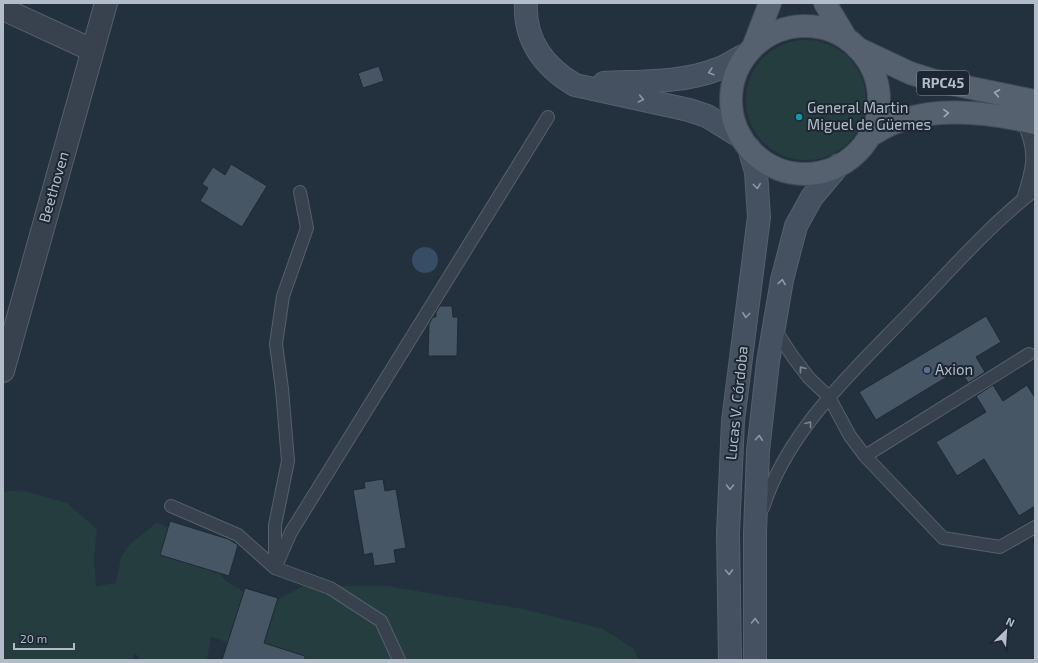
<svg xmlns="http://www.w3.org/2000/svg" width="1038" height="663" viewBox="0 0 1038 663" font-family="'Exo 2',sans-serif">
	<style>
		.green { fill: #253d3f }
		.water { fill: #364d65 }
		.building { fill: #475664; stroke: #1e2935 }
		.lines { fill: none; stroke-linecap: round; stroke-linejoin: round }
		.lane-casing { stroke: #55606c; stroke-width: 14 }
		.street-casing { stroke: #55606c; stroke-width: 24 }
		.secondary-casing { stroke: #55606c; stroke-width: 24 }
		.primary-casing { stroke: #404b57; stroke-width: 24 }
		.lane { stroke: #37424e; stroke-width: 12 }
		.street { stroke: #37424e; stroke-width: 22 }
		.secondary { stroke: #455161; stroke-width: 22 }
		.primary { stroke: #55616e; stroke-width: 22 }
		.oneway { stroke: #8c97a5 }
		.oneway2 { stroke: #a0abb7 }
		.oneway3 { stroke: #7b8692 }
		.culture-dot { fill: #0f9aa8; stroke: #1c2733; stroke-width: 1.5 }
		.service-dot { fill: #5c6f8a; stroke: #1c2733; stroke-width: 1.5 }
		.labels { text-anchor: middle; stroke-width: 4; stroke-linejoin: round; paint-order: stroke }
		.shield { fill: #1c2733; stroke: #86909c; stroke-width: 1 }
		.shield-label { font-size: 14px; font-weight: bold; fill: #b3bdc9 }
		.poi-label { font-size: 15px; fill: #b3bdc9; stroke: #1c2733; text-anchor: start }
		.street-label { font-size: 15px; fill: #b3bdc9; stroke: #1c2733 }
	</style>
	<rect width="100%" height="100%" fill="#23303e"/>
	<!-- green -->
	<path class="green" d="M746 100a60 60 0 1 1 120 0a60 60 0 1 1-120 0Z
		M 20,490 L 67,503 L 97,529 L 94,558 L 96,586 L 116,583 L 121,557 L 129,545 L 156,523 L 185,533 L 226,581 L 266,606 L 303,586 L 387,586 L 523,609 L 603,629 L 634,649 L 639,660 L 280,660 L 247,651 L 211,636 L 207,660 L 141,660 L 135,653 L 132,660 L 3,660 L 3,492 Z"/>
	<!-- water -->
	<path class="water" d="M412 260a13 13 0 1 1 26 0a13 13 0 1 1-26 0Z"/>
	<!-- building -->
	<path class="building" d="M 379,66 L 384,81 L 363,88 L 358,73 Z
		M 231,164 L 267,186 L 242,227 L 200,201 L 208,188 L 202,184 L 213,167 L 225,175 Z
		M 440,306 L 452,306 L 453,317 L 458,317 L 457,356 L 428,356 L 429,324 L 433,317 L 436,317 L 436,312 Z
		M 986,316 L 1001,342 L 976,357 L 985,372 L 968,383 L 960,369 L 876,420 L 859,392 Z
		M 993,385 L 1003,401 L 1027,385 L 1035,398 L 1035,506 L 1019,516 L 984,459 L 957,476 L 936,442 L 986,412 L 976,396 Z
		M 383,479 L 385,491 L 396,489 L 406,548 L 394,550 L 396,563 L 374,566 L 372,553 L 364,555 L 353,490 L 365,488 L 364,482 Z
		M 170,521 L 228,539 L 238,545 L 229,576 L 160,555 Z
		M 245,588 L 278,598 L 264,643 L 305,656 L 305,660 L 222,660 Z"/>
	<g class="lines">
		<defs>
			<path id="lane" d="M 1022,120 C 1038,151 1033,168 1023,199
				M 774,328 L 793,357 L 809,378 L 829,397 L 850,436 L 865,456 L 943,538 L 1000,547 L 1035,527
				M 865,456 L 1029,354
				M 171,506 L 238,535 L 275,568 L 330,588 L 381,621 L 399,660
				M 763,508 C 789,426 859,366 917,305 C 955,265 992,223 1035,190
				M 275,563 L 275,525 L 288,461 L 282,389 L 276,344 L 283,296 L 307,228 L 300,192
				M 275,568 L 291,532 L 548,117"/>
			<path id="street" d="M 3,9 L 92,50
				M 3,371 L 106,3"/>
			<path id="secondary" d="M 526,3 C 524,40 544,67 575,85 L 689,110 L 707,116 L 741,137
				M 604,83 C 641,81 683,83 718,69 C 727,66 737,59 745,55
				M 730,660 L 728,533 L 733,421 L 759,217 L 756,172 L 749,148
				M 755,660 L 755,533 L 758,451 L 768,362 L 782,280 L 796,226 L 812,197 L 839,165"/>
			<path id="primary" d="M 825,3 L 846,38
				M731 100a74 74 0 1 1 148 0a74 74 0 1 1-148 0Z
				M 754,45 L 770,3
				M 857,48 L 910,73 L 932,80 L 1035,101
				M 869,136 C 879,131 889,124 900,121 C 942,106 992,113 1035,123"/>
		</defs>
		<!-- lane casing -->
		<use href="#lane" class="lane-casing"/>
		<!-- street casing -->
		<use href="#street" class="street-casing"/>
		<!-- secondary casing -->
		<use href="#secondary" class="secondary-casing"/>
		<!-- primary casing -->
		<use href="#primary" class="primary-casing"/>
		<!-- lane -->
		<use href="#lane" class="lane"/>
		<!-- street -->
		<use href="#street" class="street"/>
		<!-- secondary -->
		<use href="#secondary" class="secondary"/>
		<!-- primary -->
		<use href="#primary" class="primary"/>
	</g>
	<!-- one-way arrows -->
	<defs><path id="oneway-chevron" d="M-2-3.5L2.5 0L-2 3.5" fill="none" stroke-width="1.6" stroke-linecap="round" stroke-linejoin="round"/></defs>
	<g class="oneway">
		<use href="#oneway-chevron" transform="translate(711 72) rotate(164)"/>
		<use href="#oneway-chevron" transform="translate(641 99) rotate(12)"/>
		<use href="#oneway-chevron" transform="translate(757 186) rotate(83)"/>
		<use href="#oneway-chevron" transform="translate(782 282) rotate(-80)"/>
		<use href="#oneway-chevron" transform="translate(746 315) rotate(97)"/>
		<use href="#oneway-chevron" transform="translate(759 438) rotate(-86)"/>
		<use href="#oneway-chevron" transform="translate(730 487) rotate(91)"/>
		<use href="#oneway-chevron" transform="translate(729 572) rotate(89)"/>
		<use href="#oneway-chevron" transform="translate(755 621) rotate(-90)"/>
	</g>
	<g class="oneway2">
		<use href="#oneway-chevron" transform="translate(997 93) rotate(-170)"/>
		<use href="#oneway-chevron" transform="translate(946 113) rotate(-3)"/>
	</g>
	<g class="oneway3">
		<use href="#oneway-chevron" transform="translate(802 369) rotate(-128)"/>
		<use href="#oneway-chevron" transform="translate(809 424) rotate(-53)"/>
	</g>
	<!-- markers -->
	<circle class="culture-dot" cx="799" cy="117" r="4"/>
	<circle class="service-dot" cx="927" cy="370" r="4"/>
	<g class="labels">
		<!-- shield labels -->
		<rect class="shield" x="917" y="71" width="52" height="24" rx="3"/>
		<g class="shield-label">
			<text x="943" y="88">RPC45</text>
		</g>
		<!-- poi labels -->
		<g class="poi-label">
			<text x="807" y="113">General Martin<tspan x="807" dy="17">Miguel de Güemes</tspan></text>
			<text x="935" y="375">Axion</text>
		</g>
		<!-- street labels -->
		<g class="street-label">
			<text transform="translate(54 187) rotate(-74)" y="5">Beethoven</text>
			<text transform="translate(737 403) rotate(-84)" y="5">Lucas V. Córdoba</text>
		</g>
	</g>
	<!-- border -->
	<rect width="1038" height="663" fill="none" stroke="#b3bdc9" stroke-width="8"/>
	<!-- north arrow -->
	<g transform="translate(1006 631) rotate(25)" stroke="#1c2733" stroke-width="3" paint-order="stroke">
	<path d="M0-3L7 15L0 10L-7 15Z" fill="#b3bdc9"/>
	<text y="-6" font-size="11" font-weight="bold" text-anchor="middle" fill="#b3bdc9">N</text>
	</g>
	<!-- scale -->
	<path d="M14 643v6h60v-6" fill="none" stroke="#b3bdc9" stroke-width="2"/>
	<text x="20" y="643" font-size="12" fill="#b3bdc9" stroke="#1c2733" stroke-width="3" paint-order="stroke">20 m</text>
</svg>
